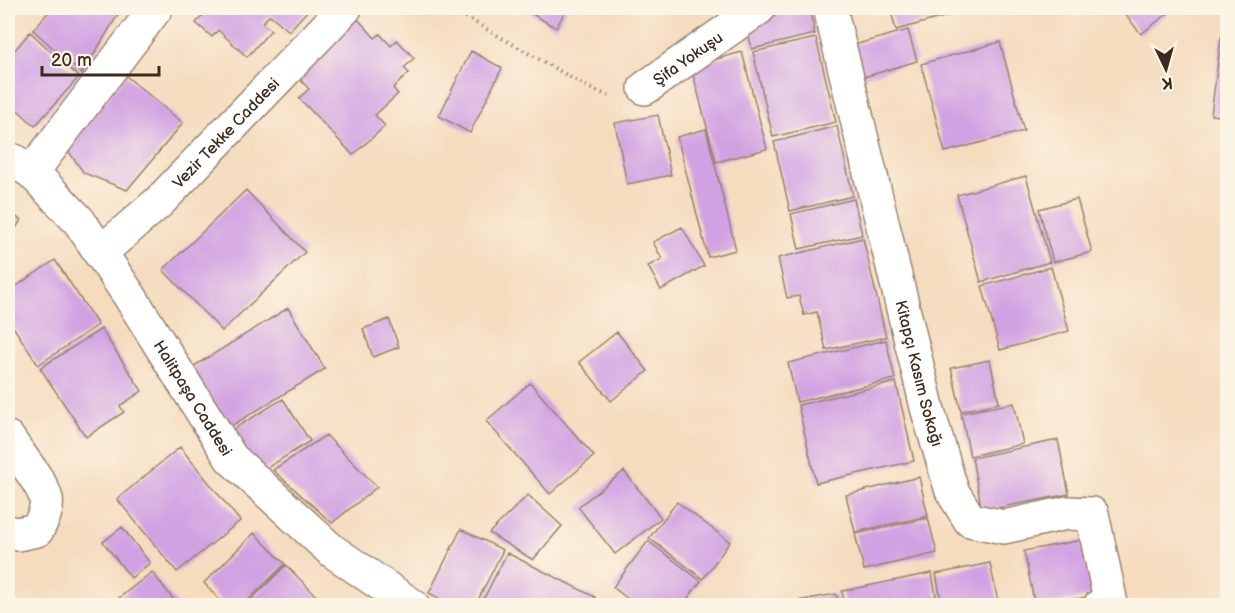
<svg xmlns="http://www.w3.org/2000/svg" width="1235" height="613" viewBox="0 0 1235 613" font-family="'Balsamiq Sans',sans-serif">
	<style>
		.building { fill: #d1a2e3 }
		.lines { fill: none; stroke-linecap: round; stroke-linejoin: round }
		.minor-casing { stroke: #98836e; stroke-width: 36 }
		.path { stroke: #98836e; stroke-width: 4; stroke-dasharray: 1.5 4.5; stroke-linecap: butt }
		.minor { stroke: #fff; stroke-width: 33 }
		.labels { text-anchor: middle; stroke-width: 6; stroke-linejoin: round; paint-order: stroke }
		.street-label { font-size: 16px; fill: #3b2a1e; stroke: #fcf5e5 }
	</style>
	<rect width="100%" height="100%" fill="#fcf5e5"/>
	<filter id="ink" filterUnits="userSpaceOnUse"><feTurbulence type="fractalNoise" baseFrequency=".0167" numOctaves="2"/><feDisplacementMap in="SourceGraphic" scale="12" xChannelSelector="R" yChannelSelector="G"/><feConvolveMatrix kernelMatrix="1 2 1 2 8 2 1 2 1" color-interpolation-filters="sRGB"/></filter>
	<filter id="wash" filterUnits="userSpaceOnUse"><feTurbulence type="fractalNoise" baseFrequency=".008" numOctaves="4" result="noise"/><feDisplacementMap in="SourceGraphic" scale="24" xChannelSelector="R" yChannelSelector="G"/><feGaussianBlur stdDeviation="1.35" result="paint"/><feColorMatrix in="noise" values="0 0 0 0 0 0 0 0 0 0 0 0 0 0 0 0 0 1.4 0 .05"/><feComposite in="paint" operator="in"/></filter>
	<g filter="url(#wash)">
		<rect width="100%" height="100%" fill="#f5dcbf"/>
		<g id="blocks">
			<!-- building -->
			<path class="building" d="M 52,8 L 122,8 L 82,74 L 33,30 Z
				M 210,8 L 310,8 L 289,31 L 270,15 L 262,23 L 271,30 L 247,57 L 218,30 L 212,37 L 196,23 Z
				M 522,8 L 567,8 L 556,28 Z
				M 769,8 L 809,8 L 815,34 L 752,49 L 745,20 Z
				M 890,8 L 977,8 L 896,30 Z
				M 1120,8 L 1175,8 L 1141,34 Z
				M 356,17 L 375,38 L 380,34 L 391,46 L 397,40 L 414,58 L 404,68 L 409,73 L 393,88 L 398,94 L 375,115 L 385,126 L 353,155 L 299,98 L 309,89 L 295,74 Z
				M 908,30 L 917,61 L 864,77 L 854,45 Z
				M 30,32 L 79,77 L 35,126 L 8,101 L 8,58 Z
				M 1221,37 L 1228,38 L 1228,117 L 1211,115 Z
				M 816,38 L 836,122 L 773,137 L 753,52 Z
				M 1000,42 L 1024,131 L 945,152 L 921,64 Z
				M 471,51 L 502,68 L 470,133 L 439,116 Z
				M 742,52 L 767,149 L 716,162 L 691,66 Z
				M 126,76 L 183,123 L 127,190 L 84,173 L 66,148 Z
				M 658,115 L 671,175 L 627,184 L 615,123 Z
				M 837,126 L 853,196 L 790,211 L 774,142 Z
				M 706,129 L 736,250 L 708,257 L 677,137 Z
				M 1026,176 L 1050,262 L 981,282 L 957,195 Z
				M 246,190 L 305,252 L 222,331 L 163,270 Z
				M 854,199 L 862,235 L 799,249 L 791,214 Z
				M 1077,199 L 1092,252 L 1053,262 L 1039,209 Z
				M 8,212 L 21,220 L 8,241 Z
				M 682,227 L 704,266 L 661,290 L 648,266 L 662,259 L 653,242 Z
				M 863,238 L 886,337 L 826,350 L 817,312 L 804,315 L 799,296 L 787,298 L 778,258 Z
				M 55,260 L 98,325 L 38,365 L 8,319 L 8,292 Z
				M 1051,267 L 1069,331 L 1000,350 L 982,286 Z
				M 288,308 L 325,369 L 223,431 L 186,371 Z
				M 389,319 L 399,347 L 373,357 L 363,329 Z
				M 101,329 L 142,391 L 120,406 L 124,412 L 86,437 L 40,368 Z
				M 617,332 L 648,371 L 611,401 L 579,362 Z
				M 886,340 L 895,379 L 797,402 L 788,363 Z
				M 990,360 L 999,403 L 961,411 L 951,368 Z
				M 896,382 L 914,461 L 816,483 L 798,405 Z
				M 530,383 L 594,456 L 550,494 L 486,421 Z
				M 283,399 L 310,441 L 264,470 L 258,460 L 245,468 L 225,434 Z
				M 1014,403 L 1023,444 L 970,456 L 961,413 Z
				M 326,435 L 377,487 L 332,523 L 273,470 Z
				M 1058,440 L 1069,494 L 982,511 L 972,458 Z
				M 180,447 L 240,521 L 177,572 L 117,499 Z
				M 624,471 L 661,518 L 615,554 L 578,507 Z
				M 919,477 L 928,516 L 855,532 L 846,495 Z
				M 528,495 L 562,526 L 533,560 L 489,533 Z
				M 677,502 L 730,542 L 703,579 L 649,538 Z
				M 928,518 L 937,553 L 864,570 L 855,534 Z
				M 122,527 L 150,563 L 131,578 L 103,542 Z
				M 461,529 L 503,550 L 475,606 L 453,606 L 429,593 Z
				M 254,533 L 285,564 L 242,606 L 225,606 L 204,583 Z
				M 1082,540 L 1093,596 L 1035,606 L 1024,551 Z
				M 648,541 L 701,581 L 682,606 L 637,606 L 613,587 Z
				M 507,553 L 595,597 L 590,606 L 480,606 Z
				M 990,563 L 999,606 L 942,606 L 936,574 Z
				M 286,565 L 323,603 L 321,606 L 245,606 Z
				M 152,572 L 177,604 L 175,606 L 125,606 L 119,598 Z
				M 932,573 L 936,596 L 890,606 L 845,606 L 842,591 Z
				M 836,594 L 839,606 L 780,606 L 780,604 Z
				M 936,598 L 938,606 L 904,606 L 904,604 Z"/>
		</g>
	</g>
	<g filter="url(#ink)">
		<use href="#blocks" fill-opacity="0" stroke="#98836e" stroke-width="1.5"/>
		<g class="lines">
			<defs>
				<g id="minor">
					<path id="s1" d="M 830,8 L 928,411 L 952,491 L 970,520 L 1004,527 L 1067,513 L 1092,514 L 1110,599 L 1100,606"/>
					<path id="s2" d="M 645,88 L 759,8"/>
					<path id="s3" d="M 8,159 L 14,161 L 32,172 L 79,221 L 129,295 L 231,458 L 331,550 L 413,606"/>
					<path d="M 32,172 L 156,8"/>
					<path id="s4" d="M 100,253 L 159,202 L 345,8"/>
					<path d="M 8,438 C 17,453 43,483 46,499 C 48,510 42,521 37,530 L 17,534 L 8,532"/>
				</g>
			</defs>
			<!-- minor casing -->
			<use href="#minor" class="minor-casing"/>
			<!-- path -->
			<path class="path" d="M 450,8 L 589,88 L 609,96"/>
			<!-- minor -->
			<use href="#minor" class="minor"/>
		</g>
	</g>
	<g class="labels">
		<!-- street labels -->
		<g class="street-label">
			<text dy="6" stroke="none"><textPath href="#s2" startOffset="52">Şifa Yokuşu</textPath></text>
			<text dy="6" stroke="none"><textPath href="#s4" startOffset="174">Vezir Tekke Caddesi</textPath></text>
			<text dy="6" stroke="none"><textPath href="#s1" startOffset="376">Kitapçı Kasım Sokağı</textPath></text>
			<text dy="6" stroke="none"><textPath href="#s3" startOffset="306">Halitpaşa Caddesi</textPath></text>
		</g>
	</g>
	<!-- margin -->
	<rect width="1235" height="613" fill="none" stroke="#fcf5e5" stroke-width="30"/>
	<!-- north arrow -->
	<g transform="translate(1166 69) rotate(175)" stroke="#fcf5e5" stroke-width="4.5" paint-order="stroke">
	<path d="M0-4.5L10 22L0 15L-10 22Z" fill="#3b2a1e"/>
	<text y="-9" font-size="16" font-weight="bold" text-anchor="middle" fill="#3b2a1e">K</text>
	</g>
	<!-- scale -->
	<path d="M42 66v9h117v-9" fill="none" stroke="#3b2a1e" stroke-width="3"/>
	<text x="51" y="66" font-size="18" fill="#3b2a1e" stroke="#fcf5e5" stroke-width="4.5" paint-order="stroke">20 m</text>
</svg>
